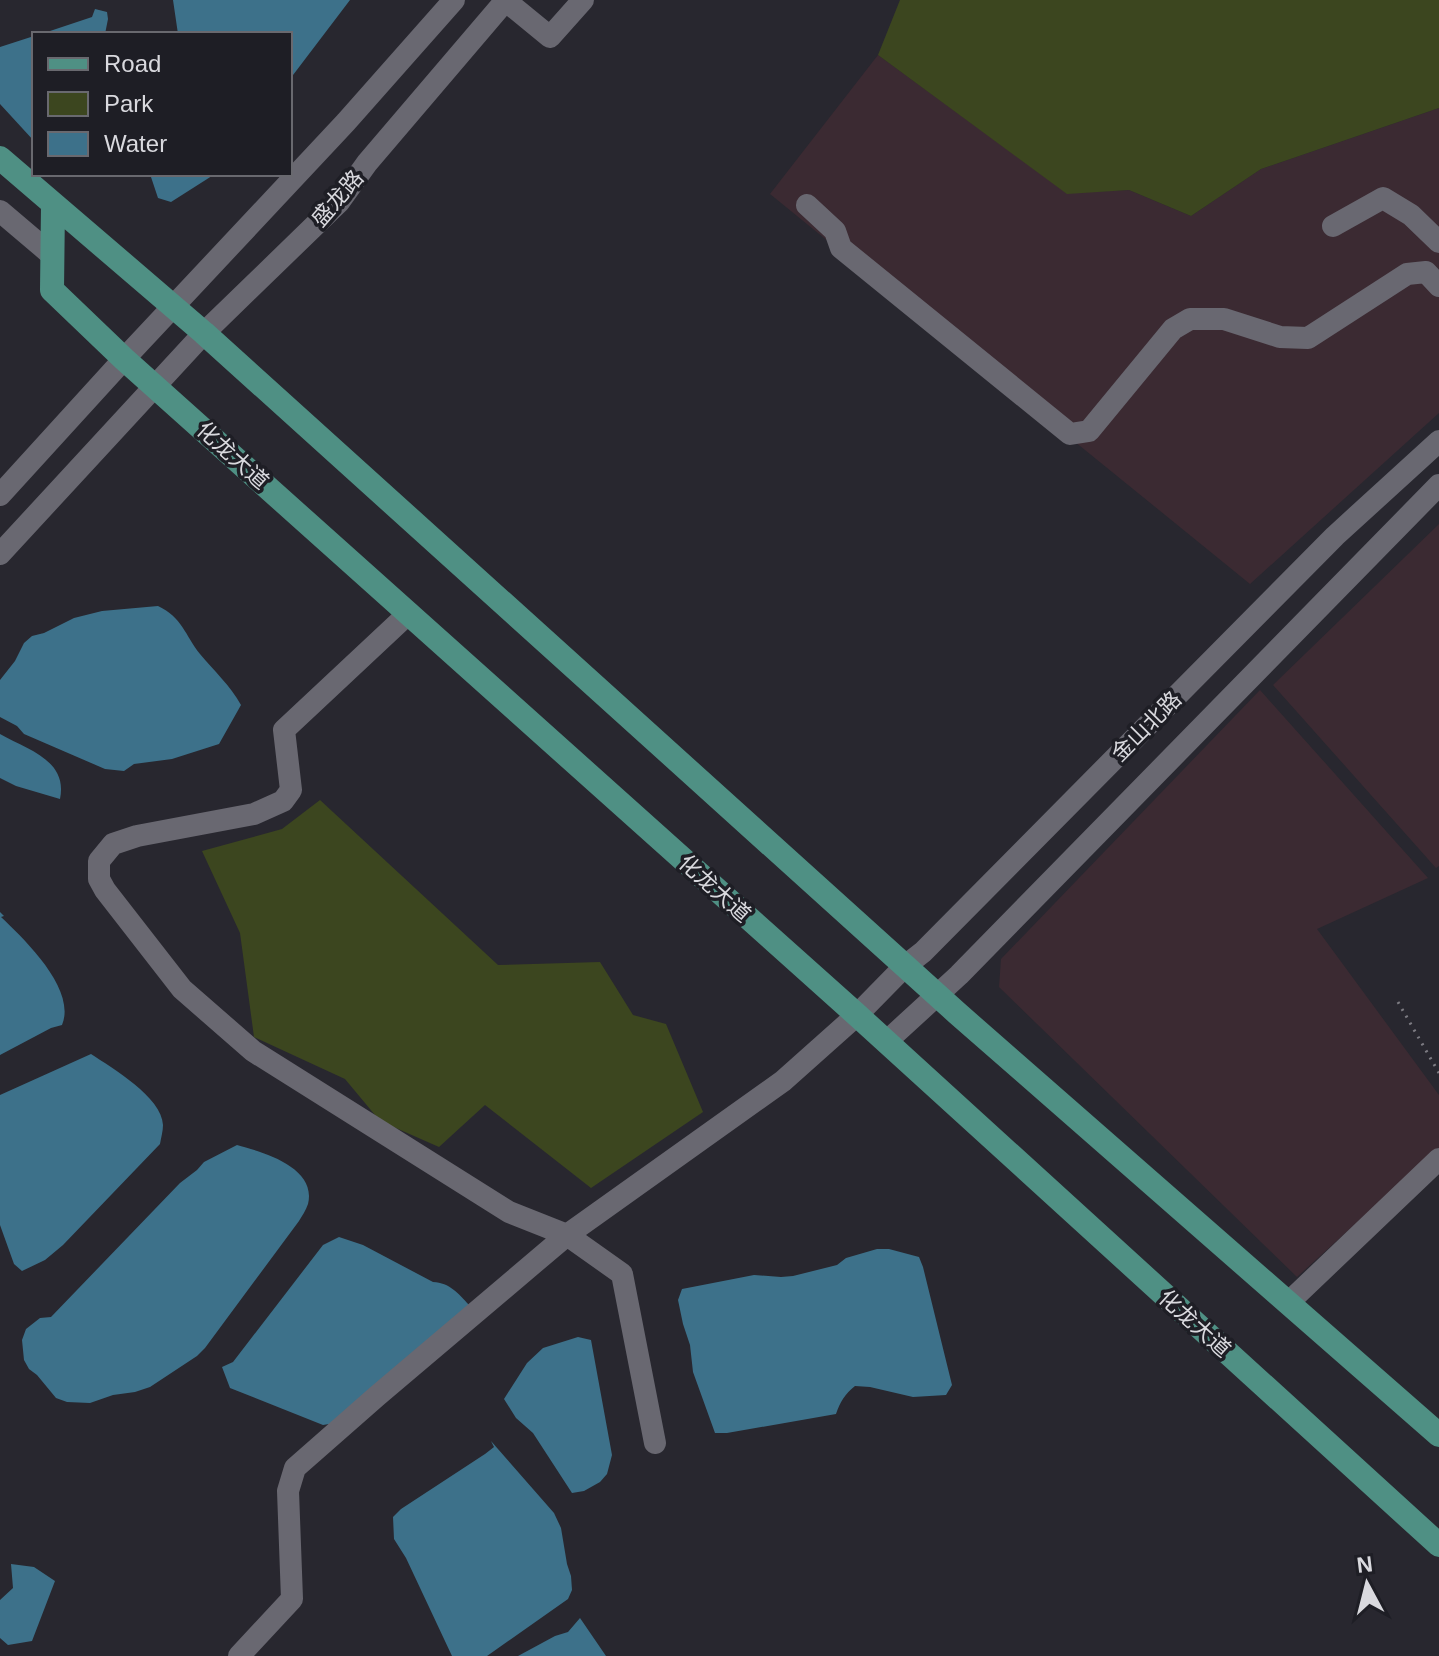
<svg xmlns="http://www.w3.org/2000/svg" width="1439" height="1656" viewBox="0 0 1439 1656" font-family="Arial,'Noto Sans SC',sans-serif">
	<style>
		.industrial { fill: #3b2a32 }
		.green { fill: #3c461f }
		.water { fill: #3d718a }
		.lines { fill: none; stroke-linecap: round; stroke-linejoin: round }
		.path { stroke: #7c7b82; stroke-width: 3; stroke-dasharray: 2 6; stroke-linecap: butt }
		.minor { stroke: #696871; stroke-width: 22 }
		.major { stroke: #4f9084; stroke-width: 24 }
		.labels { text-anchor: middle; stroke-width: 7; stroke-linejoin: round; paint-order: stroke }
		.street-label { font-size: 22px; fill: #d9d9de; stroke: #1e1e25 }
	</style>
	<rect width="100%" height="100%" fill="#28272f"/>
	<!-- industrial -->
	<path class="industrial" d="M 878,55 L 1067,193 L 1129,190 L 1191,216 L 1261,169 L 1439,108 L 1439,413 L 1250,584 L 770,194 Z
		M 1439,524 L 1439,866 L 1436,868 L 1273,685 Z
		M 1260,690 L 1428,878 L 1317,929 L 1439,1095 L 1439,1148 L 1297,1277 L 999,987 L 1001,959 Z"/>
	<!-- green -->
	<path class="green" d="M 900,0 L 1439,0 L 1439,108 L 1261,169 L 1191,216 L 1129,190 L 1067,194 L 878,55 Z
		M 320,800 L 498,965 L 600,962 L 633,1015 L 666,1024 L 703,1112 L 591,1188 L 485,1105 L 439,1147 L 380,1121 L 345,1079 L 254,1037 L 240,933 L 202,851 L 282,829 Z"/>
	<!-- water -->
	<path class="water" d="M 173,0 L 350,0 L 290,79 L 290,34 L 178,34 Z
		M 95,9 L 107,12 L 108,19 L 105,34 L 41,34 L 92,17 Z
		M 34,36 L 34,141 L 0,104 L 0,47 Z
		M 150,174 L 215,174 L 171,202 L 158,198 Z
		M 158,606 C 182,617 185,635 200,654 C 214,671 230,685 241,705 L 219,744 L 172,759 L 134,764 L 124,771 L 105,769 L 24,734 L 17,726 L 0,717 L 0,680 L 15,661 L 24,643 L 32,636 L 44,633 L 74,618 L 102,611 Z
		M 0,734 C 28,750 68,760 60,799 L 16,786 L 0,778 Z
		M 0,912 L 4,916 L 1,917 C 24,939 77,989 62,1025 L 51,1028 L 0,1055 Z
		M 91,1054 C 112,1068 162,1097 163,1125 C 163,1131 161,1138 160,1144 L 63,1245 L 45,1260 L 22,1271 L 14,1264 L 0,1225 L 0,1095 Z
		M 237,1145 C 263,1152 317,1167 308,1204 C 306,1210 302,1216 299,1221 L 205,1348 L 197,1356 L 150,1387 L 135,1392 L 113,1395 L 90,1403 L 67,1402 L 56,1398 L 37,1375 L 29,1369 L 24,1360 L 22,1340 L 26,1329 L 40,1318 L 51,1317 L 180,1183 L 197,1170 L 204,1162 Z
		M 339,1237 L 363,1245 L 433,1282 C 450,1283 458,1293 469,1305 L 335,1423 L 323,1425 L 230,1388 L 222,1367 L 233,1362 L 323,1245 Z
		M 877,1249 L 889,1249 L 919,1257 L 923,1267 L 952,1385 L 946,1395 L 913,1397 L 870,1387 L 855,1386 C 845,1394 840,1402 836,1414 L 727,1433 L 715,1433 L 693,1372 L 690,1345 L 683,1324 L 678,1300 L 682,1289 L 754,1275 L 781,1277 L 793,1276 L 837,1265 L 846,1258 Z
		M 578,1337 L 591,1340 L 612,1455 L 607,1474 L 600,1482 L 584,1491 L 572,1493 L 533,1433 L 516,1418 L 504,1399 L 527,1363 L 543,1348 Z
		M 491,1441 L 554,1513 L 561,1528 L 567,1564 L 571,1576 L 572,1590 L 568,1599 L 487,1656 L 452,1656 L 406,1558 L 394,1539 L 393,1517 L 401,1509 L 485,1454 L 494,1447 Z
		M 11,1564 L 34,1567 L 55,1581 L 32,1641 L 8,1645 L 0,1638 L 0,1600 L 13,1588 Z
		M 580,1618 L 606,1656 L 518,1656 L 555,1636 L 568,1632 Z"/>
	<g class="lines">
		<!-- path -->
		<path class="path" d="M 1398,1002 L 1439,1073"/>
		<!-- minor -->
		<path class="minor" d="M 506,1 L 550,37 L 583,0
			M 807,205 L 835,231 L 841,248 L 1070,434 L 1089,431 L 1173,329 L 1190,319 L 1224,319 L 1280,337 L 1308,338 L 1407,274 L 1426,272 L 1439,286
			M 0,211 L 53,256
			M 1333,226 L 1383,198 L 1411,215 L 1439,242
			M 0,495 L 124,359 L 346,122 L 454,0
			M 0,554 L 204,333 L 339,202 L 367,163 L 506,0
			M 409,613 L 284,730 L 291,790 L 283,801 L 254,814 L 137,836 L 113,844 L 99,861 L 99,879 L 105,890 L 182,989 L 253,1051 L 509,1212 L 567,1235 L 622,1274 L 655,1443
			M 886,1042 L 959,975 L 1439,485
			M 1288,1303 L 1439,1159
			M 239,1656 L 292,1599 L 288,1491 L 295,1468 L 377,1396 L 567,1235 L 783,1081 L 857,1015 L 905,966 L 923,952 L 1335,536 L 1439,441"/>
		<!-- major -->
		<path class="major" d="M 0,158 L 204,333 L 957,1013 L 1439,1435
			M 53,206 L 52,290 L 124,359 L 857,1015 L 1439,1545"/>
	</g>
	<g class="labels">
		<!-- street labels -->
		<g class="street-label">
			<text transform="translate(337 198) rotate(-49)" y="8">盛龙路</text>
			<text transform="translate(233 455) rotate(42)" y="8">化龙大道</text>
			<text transform="translate(1146 726) rotate(-45)" y="8">金山北路</text>
			<text transform="translate(715 888) rotate(42)" y="8">化龙大道</text>
			<text transform="translate(1195 1323) rotate(42)" y="8">化龙大道</text>
		</g>
	</g>
	<!-- legend -->
	<rect x="32" y="32" width="260" height="144" fill="#1e1e25" stroke="#69696f" stroke-width="2"/>
	<rect x="48" y="58" width="40" height="12" fill="#4f9084" stroke="#69696f" stroke-width="2"/>
	<text x="104" y="72" font-size="24" fill="#d9d9de">Road</text>
	<rect x="48" y="92" width="40" height="24" fill="#3c461f" stroke="#69696f" stroke-width="2"/>
	<text x="104" y="112" font-size="24" fill="#d9d9de">Park</text>
	<rect x="48" y="132" width="40" height="24" fill="#3d718a" stroke="#69696f" stroke-width="2"/>
	<text x="104" y="152" font-size="24" fill="#d9d9de">Water</text>
	<!-- north arrow -->
	<g transform="translate(1367 1584) rotate(353)" stroke="#1e1e25" stroke-width="6" paint-order="stroke">
	<path d="M0-6L14 30L0 20L-14 30Z" fill="#d9d9de"/>
	<text y="-12" font-size="22" font-weight="bold" text-anchor="middle" fill="#d9d9de">N</text>
	</g>
</svg>
